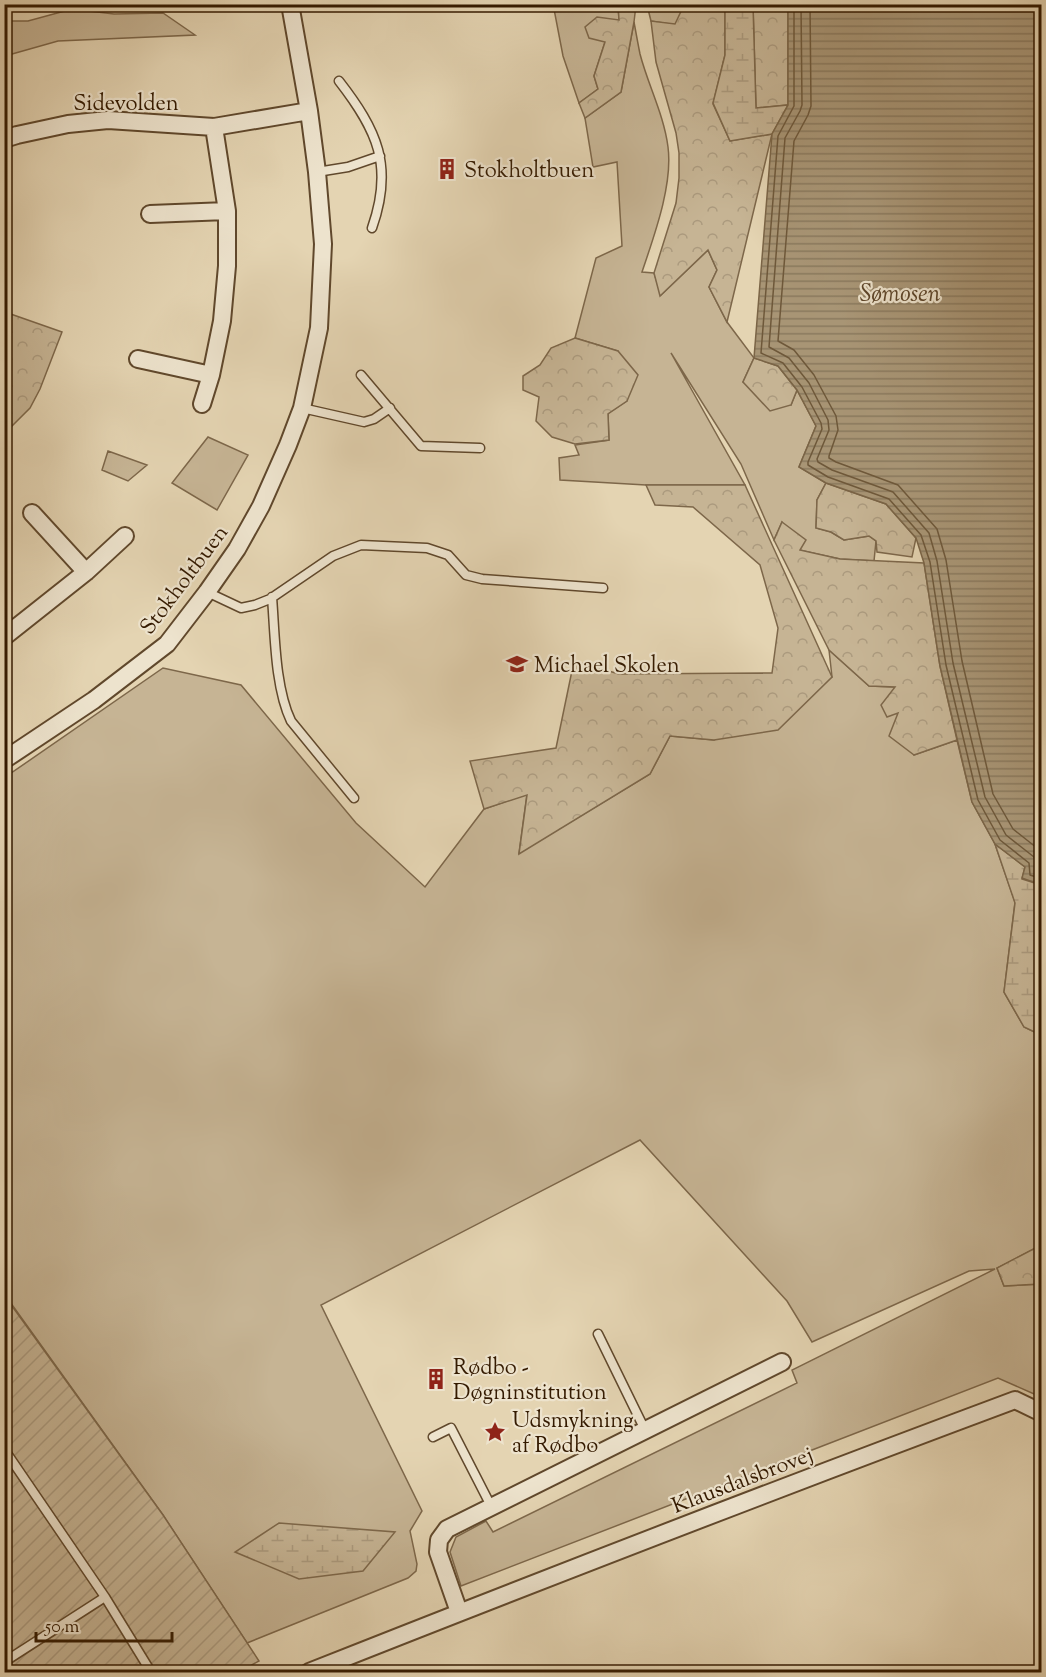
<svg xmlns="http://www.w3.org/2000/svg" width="1046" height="1677" viewBox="0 0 1046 1677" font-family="'Sorts Mill Goudy',serif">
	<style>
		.grass { fill: #c6b494; stroke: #7d674a; stroke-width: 1.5 }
		.forest { fill: url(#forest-crowns); stroke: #7d674a; stroke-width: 1.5 }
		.wetland { fill: url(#wetland-marsh); stroke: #7d674a; stroke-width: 1.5 }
		.garden { fill: url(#garden-furrows); stroke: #7d674a; stroke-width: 1.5 }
		.water { fill: url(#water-rules); stroke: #7a6446; stroke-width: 1.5 }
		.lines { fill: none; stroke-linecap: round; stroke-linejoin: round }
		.shore { stroke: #6e583a; stroke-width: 1.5 }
		.lane-casing { stroke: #60482c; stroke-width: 11 }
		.street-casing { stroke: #60482c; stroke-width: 20 }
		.lane { stroke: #ede3cd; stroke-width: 8 }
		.street { stroke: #ede3cd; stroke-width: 16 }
		.labels { text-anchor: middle; stroke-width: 4.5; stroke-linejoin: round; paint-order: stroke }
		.street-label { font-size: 22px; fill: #341a00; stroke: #ede3cd }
		.poi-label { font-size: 22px; fill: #341a00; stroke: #ede3cd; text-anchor: start }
		.water-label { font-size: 24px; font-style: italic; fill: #5d4529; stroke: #ede3cd }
	</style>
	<defs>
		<pattern id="forest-crowns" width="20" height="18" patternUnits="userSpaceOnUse" patternTransform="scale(1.5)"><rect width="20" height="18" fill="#c6b494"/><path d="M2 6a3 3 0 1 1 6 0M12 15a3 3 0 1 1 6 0" fill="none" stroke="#ab9a7e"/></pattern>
		<pattern id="wetland-marsh" width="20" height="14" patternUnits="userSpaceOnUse" patternTransform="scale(1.5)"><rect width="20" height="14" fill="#c6b494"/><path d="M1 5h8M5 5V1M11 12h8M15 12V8" fill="none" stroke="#ab9a7e"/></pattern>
		<pattern id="garden-furrows" width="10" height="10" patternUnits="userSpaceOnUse" patternTransform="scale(1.5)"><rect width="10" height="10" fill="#c6b494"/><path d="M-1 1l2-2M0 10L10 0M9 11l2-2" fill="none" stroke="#ab9a7e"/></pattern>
		<pattern id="water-rules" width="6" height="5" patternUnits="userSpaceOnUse" patternTransform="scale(1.5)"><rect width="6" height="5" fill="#a89575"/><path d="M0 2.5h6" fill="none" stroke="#8a795e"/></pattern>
	</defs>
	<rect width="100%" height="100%" fill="#e4d4b2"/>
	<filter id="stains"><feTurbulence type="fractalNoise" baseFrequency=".00333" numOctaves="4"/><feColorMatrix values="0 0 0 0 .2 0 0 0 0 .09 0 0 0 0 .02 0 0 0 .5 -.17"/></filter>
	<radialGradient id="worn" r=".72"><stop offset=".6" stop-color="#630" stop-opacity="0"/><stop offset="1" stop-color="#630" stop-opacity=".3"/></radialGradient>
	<!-- grass -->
	<path class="grass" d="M 551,5 L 618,5 L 619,20 L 605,42 L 594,76 L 598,89 L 579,103 L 563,56 L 554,9 Z
		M 647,5 L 685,5 L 676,25 L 651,21 Z
		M 72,9 L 114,14 L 163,13 L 195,35 L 58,41 L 5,56 L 5,21 L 28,21 Z
		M 634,22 C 636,33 638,44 640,54 C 648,85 664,115 668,147 C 673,185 654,236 642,272 L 654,273 L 661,295 L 708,250 L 717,270 L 709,287 L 727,322 L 754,358 L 743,382 L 791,405 L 797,390 L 816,426 L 799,467 L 826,483 L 817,500 L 816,528 L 831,532 L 844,540 L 869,536 L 876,541 L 874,561 L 840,559 L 799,550 L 782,522 L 774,540 L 741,464 L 671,353 L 745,485 L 646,485 L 560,480 L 559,458 L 579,455 L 575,445 L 609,440 L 608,413 L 627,401 L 618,351 L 575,338 L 596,258 L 622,246 L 617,162 L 593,167 L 585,118 L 621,92 Z
		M 208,437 L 248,455 L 217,510 L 172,483 Z
		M 108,451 L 147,465 L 128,481 L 102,470 Z
		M 829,650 L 869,686 L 896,687 L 899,712 L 914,755 L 957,740 L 972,802 L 995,844 L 1015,902 L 1004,992 L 1024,1027 L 1041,1035 L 1042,1245 L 997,1268 L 1004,1286 L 1041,1284 L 1041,1397 L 998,1378 L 461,1586 L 450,1552 L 456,1537 L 486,1521 L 493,1532 L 797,1383 L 792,1370 L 995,1269 L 969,1271 L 812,1342 L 787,1301 L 640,1140 L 321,1305 L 422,1511 L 410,1531 L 417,1564 L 416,1571 L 408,1578 L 247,1643 L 163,1515 L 5,1295 L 4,778 L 163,668 L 241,685 L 356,823 L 425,887 L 484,809 L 527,794 L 519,853 L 650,774 L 670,736 L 714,740 L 832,677 Z"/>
	<!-- forest -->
	<path class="forest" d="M 618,5 L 636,5 L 634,22 L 621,92 L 585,118 L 579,103 L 598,89 L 594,76 L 605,42 L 589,38 L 585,27 L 597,17 L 619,20 Z
		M 683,5 L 725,5 L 725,55 L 713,104 L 730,141 L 772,134 L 727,322 L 709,287 L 717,270 L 708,250 L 660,296 L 654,273 L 676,203 L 679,178 L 679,153 L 676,133 L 656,62 L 651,21 L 675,24 L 684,5 Z
		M 753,5 L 788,5 L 788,105 L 756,108 Z
		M 5,312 L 62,332 L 40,389 L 30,408 L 5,433 Z
		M 575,338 L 618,351 L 638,375 L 627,401 L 608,414 L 609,440 L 575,444 L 552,437 L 536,421 L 539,397 L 523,390 L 523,376 L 540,365 L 551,348 Z
		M 754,358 L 778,366 L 797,390 L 791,405 L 770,411 L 743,382 Z
		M 826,483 L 886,504 L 916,538 L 912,557 L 877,552 L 876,541 L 869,536 L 844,540 L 831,532 L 816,528 L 817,500 Z
		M 646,485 L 745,485 L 832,677 L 778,730 L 714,740 L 670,736 L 650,774 L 519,854 L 527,795 L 484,809 L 470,761 L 556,748 L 574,661 L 619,674 L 772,673 L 778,628 L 760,565 L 693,507 L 655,505 Z
		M 782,522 L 806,540 L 800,550 L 840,559 L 924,563 L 940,666 L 957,740 L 914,755 L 889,736 L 898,713 L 887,717 L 881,705 L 895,687 L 869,686 L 829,650 L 774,540 Z
		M 1041,1245 L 1041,1284 L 1004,1286 L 997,1268 Z"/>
	<!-- wetland -->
	<path class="wetland" d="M 725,5 L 753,5 L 756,108 L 788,105 L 772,134 L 730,141 L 713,103 L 725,55 Z
		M 995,844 L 1025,867 L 1022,879 L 1041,885 L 1042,953 L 1040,956 L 1042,958 L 1041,1035 L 1024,1027 L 1004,992 L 1015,903 Z
		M 279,1523 L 395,1532 L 363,1571 L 299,1579 L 235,1552 Z"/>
	<!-- garden -->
	<path class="garden" d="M 4,1295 L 163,1515 L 259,1661 L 239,1672 L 5,1672 Z"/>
	<!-- water -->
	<path class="water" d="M 788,5 L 1041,5 L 1041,885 L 1022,878 L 1025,867 L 995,844 L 972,802 L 940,666 L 924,563 L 916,538 L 886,504 L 826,483 L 799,467 L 816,426 L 797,390 L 778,366 L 754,358 L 772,134 L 788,105 Z"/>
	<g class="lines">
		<!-- shore -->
		<path class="shore" d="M 794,4 L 794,106 L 778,136 L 761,353 L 783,363 L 802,387 L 821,423 L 822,429 L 808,462 L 808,465 L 828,477 L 889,499 L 921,535 L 930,562 L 946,665 L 978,800 L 1000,840 L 1029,863 L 1030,875 L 1042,879
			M 801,4 L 802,105 L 800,111 L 785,138 L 769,347 L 789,358 L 809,383 L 828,420 L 829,430 L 817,459 L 818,462 L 832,470 L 893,492 L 929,533 L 937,561 L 953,663 L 985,797 L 1006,835 L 1034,857 L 1037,862 L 1038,869 L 1042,871
			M 810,4 L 811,106 L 808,115 L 794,141 L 778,341 L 794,350 L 814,375 L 836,416 L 838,430 L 829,456 L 829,458 L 836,462 L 898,485 L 937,529 L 946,560 L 962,661 L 993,794 L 1013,829 L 1042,852"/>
		<defs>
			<path id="lane" d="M 339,81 C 377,130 394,166 372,228
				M 317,172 L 348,167 L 380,156
				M 361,375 L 421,446 L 480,448
				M 302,408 L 364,422 L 374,419 L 390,408
				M 207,592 L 241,608 L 255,605 L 270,599 L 333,556 L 361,545 L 427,548 L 448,555 L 466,575 L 482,579 L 603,588
				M 272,597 C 275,635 275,688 291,721 L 354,798
				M 598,1334 L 645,1430
				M 433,1437 L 451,1428 L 491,1506
				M 4,1449 L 105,1597 L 151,1672
				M 4,1662 L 105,1597"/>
			<path id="street" d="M 4,139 L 17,135 L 68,124 L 108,120 L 214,127 L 309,111
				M 150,214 L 227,211
				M 138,359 L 211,375
				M 202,404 L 211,375 L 222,321 L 227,266 L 227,211 L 214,127
				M 32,513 L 86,572
				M 4,637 L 86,572 L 125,536
				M 4,760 L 94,700 L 167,644 L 207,592 L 237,549 L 261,506 L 288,445 L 302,408 L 319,328 L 323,244 L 317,172 L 309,111 L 290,4
				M 459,1612 L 438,1552 L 439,1540 L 447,1529 L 782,1362
				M 309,1672 C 544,1579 779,1488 1015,1400 L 1042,1413"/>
		</defs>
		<!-- lane casing -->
		<use href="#lane" class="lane-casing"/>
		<!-- street casing -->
		<use href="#street" class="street-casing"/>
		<!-- lane -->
		<use href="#lane" class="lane"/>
		<!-- street -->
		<use href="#street" class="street"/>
	</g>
	<!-- icons -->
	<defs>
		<symbol id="building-bare" viewBox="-9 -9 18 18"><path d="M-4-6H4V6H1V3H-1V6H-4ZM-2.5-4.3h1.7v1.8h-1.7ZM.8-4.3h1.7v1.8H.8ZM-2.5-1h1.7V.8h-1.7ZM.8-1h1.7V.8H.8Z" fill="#8f2418" stroke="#ede3cd" stroke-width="2.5" paint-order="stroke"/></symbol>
		<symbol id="school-bare" viewBox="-9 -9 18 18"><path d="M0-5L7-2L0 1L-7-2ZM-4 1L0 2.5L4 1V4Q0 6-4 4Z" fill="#8f2418" stroke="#ede3cd" stroke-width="2.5" paint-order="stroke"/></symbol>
		<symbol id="sight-bare" viewBox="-9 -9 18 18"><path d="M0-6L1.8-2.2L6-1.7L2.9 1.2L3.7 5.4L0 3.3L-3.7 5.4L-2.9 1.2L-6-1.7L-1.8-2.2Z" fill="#8f2418" stroke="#ede3cd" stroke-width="2.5" paint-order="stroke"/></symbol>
	</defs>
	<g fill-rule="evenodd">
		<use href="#building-bare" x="432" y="154" width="30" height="30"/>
		<use href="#school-bare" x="502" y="649" width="30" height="30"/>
		<use href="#building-bare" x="421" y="1364" width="30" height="30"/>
		<use href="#sight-bare" x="480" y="1417" width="30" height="30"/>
	</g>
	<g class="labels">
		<!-- street labels -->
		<g class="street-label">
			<text x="126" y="110">Sidevolden</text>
			<text transform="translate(183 579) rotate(-53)" y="8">Stokholtbuen</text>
			<text transform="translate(742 1479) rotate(-21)" y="8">Klausdalsbrovej</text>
		</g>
		<!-- poi labels -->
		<g class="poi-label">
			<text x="464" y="177">Stokholtbuen</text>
			<text x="534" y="672">Michael Skolen</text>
			<text x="453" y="1374">Rødbo -<tspan x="453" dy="25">Døgninstitution</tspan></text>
			<text x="512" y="1427">Udsmykning<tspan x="512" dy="25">af Rødbo</tspan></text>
		</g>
		<!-- water labels -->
		<g class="water-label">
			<text x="900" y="301">Sømosen</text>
		</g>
	</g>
	<!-- margin -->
	<rect width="1046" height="1677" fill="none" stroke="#e4d4b2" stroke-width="24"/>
	<rect x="6" y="6" width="1034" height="1665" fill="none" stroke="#341a00" stroke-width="3"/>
	<rect x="12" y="12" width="1022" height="1653" fill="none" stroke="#341a00" stroke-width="1.5"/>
	<!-- scale -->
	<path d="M36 1632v9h136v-9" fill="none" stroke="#341a00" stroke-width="3"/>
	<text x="45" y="1632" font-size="18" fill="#341a00" stroke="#ede3cd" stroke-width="4.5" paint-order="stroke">50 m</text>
	<rect width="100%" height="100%" filter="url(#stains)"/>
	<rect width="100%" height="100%" fill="url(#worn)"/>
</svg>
